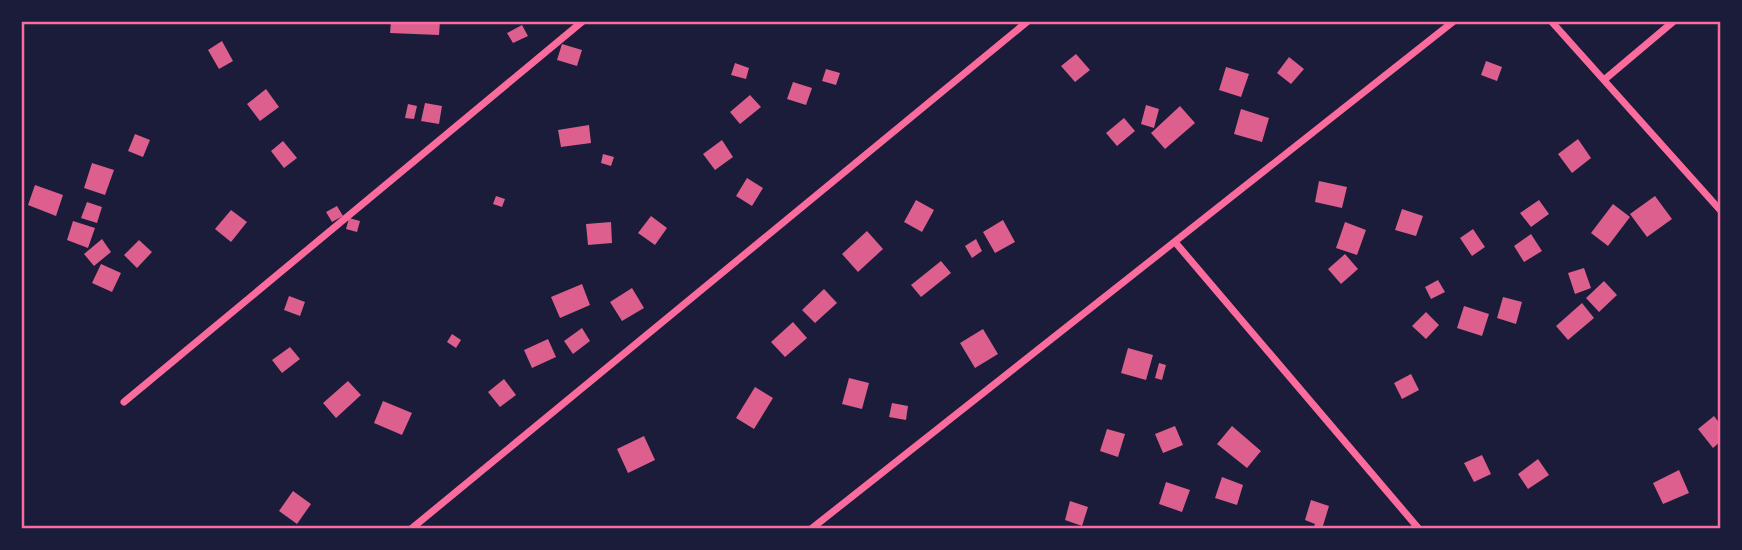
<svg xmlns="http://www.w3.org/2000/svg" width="1742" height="550" viewBox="0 0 1742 550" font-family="'Space Grotesk',sans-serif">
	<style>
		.building { fill: #dd5f8e }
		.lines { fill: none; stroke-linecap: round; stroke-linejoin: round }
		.minor { stroke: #ff6b9d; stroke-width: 7 }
		.neatline { fill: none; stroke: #ff6b9d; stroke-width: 2.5 }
	</style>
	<rect width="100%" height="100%" fill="#1b1b3a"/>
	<!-- building -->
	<path class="building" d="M 391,21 L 440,21 L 439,35 L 390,33 Z
		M 522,25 L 528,36 L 513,43 L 507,33 Z
		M 222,41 L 233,61 L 219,69 L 208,50 Z
		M 562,44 L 582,50 L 577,66 L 557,60 Z
		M 1076,54 L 1090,70 L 1075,82 L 1061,66 Z
		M 1289,57 L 1304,69 L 1291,84 L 1277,73 Z
		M 1486,61 L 1502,67 L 1497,81 L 1481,75 Z
		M 735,63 L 749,68 L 746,79 L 731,75 Z
		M 1226,67 L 1249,74 L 1241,97 L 1219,90 Z
		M 826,69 L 840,73 L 836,85 L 822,81 Z
		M 793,82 L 812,88 L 806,105 L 787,99 Z
		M 266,89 L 279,107 L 260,121 L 247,104 Z
		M 750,95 L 761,107 L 740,124 L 730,112 Z
		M 425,103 L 442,106 L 439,124 L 421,121 Z
		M 408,104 L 417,106 L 414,119 L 405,118 Z
		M 1146,105 L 1159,109 L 1154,128 L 1141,124 Z
		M 1180,106 L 1195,123 L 1165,149 L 1151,133 Z
		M 1241,109 L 1269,118 L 1262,142 L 1234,134 Z
		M 1124,118 L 1135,131 L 1117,146 L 1106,133 Z
		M 589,125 L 591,143 L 561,147 L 558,130 Z
		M 135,134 L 150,140 L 143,157 L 128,151 Z
		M 1578,139 L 1591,158 L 1572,173 L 1558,154 Z
		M 722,140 L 733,157 L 715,170 L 703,154 Z
		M 283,141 L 297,158 L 284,168 L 271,151 Z
		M 603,154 L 614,157 L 611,166 L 601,163 Z
		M 92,163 L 114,170 L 105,195 L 84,188 Z
		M 747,178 L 763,188 L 752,206 L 736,196 Z
		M 1319,181 L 1347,187 L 1342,208 L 1315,202 Z
		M 35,185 L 63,195 L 56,216 L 28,205 Z
		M 496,196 L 505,199 L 502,207 L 493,204 Z
		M 1655,196 L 1672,219 L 1647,237 L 1630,214 Z
		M 916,200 L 934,210 L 922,232 L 904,222 Z
		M 1539,200 L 1549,214 L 1531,227 L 1520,213 Z
		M 87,202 L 102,207 L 97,223 L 81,218 Z
		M 1613,204 L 1630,217 L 1608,246 L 1591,233 Z
		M 337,206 L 343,216 L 332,222 L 326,212 Z
		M 1402,209 L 1423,216 L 1416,236 L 1395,230 Z
		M 231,210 L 247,222 L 231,242 L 215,229 Z
		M 651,216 L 667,228 L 655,245 L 638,233 Z
		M 349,218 L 360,221 L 357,232 L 346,229 Z
		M 1003,220 L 1015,242 L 995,253 L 983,232 Z
		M 73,221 L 95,228 L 88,248 L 67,240 Z
		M 611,222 L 612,243 L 588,245 L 586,224 Z
		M 1345,222 L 1366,230 L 1357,255 L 1336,248 Z
		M 1473,229 L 1485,247 L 1472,256 L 1460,238 Z
		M 867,231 L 883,249 L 858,272 L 842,254 Z
		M 1531,234 L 1542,251 L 1524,262 L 1514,246 Z
		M 102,239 L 111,252 L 94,266 L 84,254 Z
		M 976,239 L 982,251 L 972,258 L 965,246 Z
		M 139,240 L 152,252 L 137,268 L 124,255 Z
		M 1345,254 L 1358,269 L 1341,284 L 1328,269 Z
		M 941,261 L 951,273 L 921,297 L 911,285 Z
		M 101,264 L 121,273 L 112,292 L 92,283 Z
		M 1584,268 L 1591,288 L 1575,294 L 1568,273 Z
		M 1438,280 L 1445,292 L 1431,299 L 1425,287 Z
		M 1604,281 L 1617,295 L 1599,312 L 1586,298 Z
		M 582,284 L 590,305 L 560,318 L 551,297 Z
		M 632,288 L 644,308 L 622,321 L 610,302 Z
		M 824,289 L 837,303 L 815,323 L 802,310 Z
		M 289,296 L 305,302 L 300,316 L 284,310 Z
		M 1503,297 L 1522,302 L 1516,324 L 1497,318 Z
		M 1582,303 L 1594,318 L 1568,340 L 1556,326 Z
		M 1464,306 L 1489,314 L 1482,336 L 1457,328 Z
		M 1426,312 L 1439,325 L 1426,339 L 1412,326 Z
		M 793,322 L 807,338 L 785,357 L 771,342 Z
		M 582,328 L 590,341 L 573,354 L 564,341 Z
		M 983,329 L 998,354 L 975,368 L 960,343 Z
		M 452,334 L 461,340 L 456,348 L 447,342 Z
		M 548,339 L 556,357 L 532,368 L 524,350 Z
		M 290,347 L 300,359 L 282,373 L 272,360 Z
		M 1128,348 L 1153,355 L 1146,380 L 1121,373 Z
		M 1159,363 L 1166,365 L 1162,380 L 1155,378 Z
		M 1411,374 L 1419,390 L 1402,399 L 1394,383 Z
		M 849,378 L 869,383 L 862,409 L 842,404 Z
		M 504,379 L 516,395 L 500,407 L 488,392 Z
		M 348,381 L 361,395 L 336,418 L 323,403 Z
		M 755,387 L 773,398 L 754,429 L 736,418 Z
		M 383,401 L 412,413 L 402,435 L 374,423 Z
		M 892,403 L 908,406 L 906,420 L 889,417 Z
		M 1714,416 L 1721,425 L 1721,441 L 1713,448 L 1698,429 Z
		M 1175,426 L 1183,445 L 1163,453 L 1155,434 Z
		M 1232,426 L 1261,451 L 1247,468 L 1217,444 Z
		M 1107,429 L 1125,434 L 1118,457 L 1100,451 Z
		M 644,436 L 655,460 L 628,473 L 617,449 Z
		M 1482,455 L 1491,474 L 1474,482 L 1464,463 Z
		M 1538,459 L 1549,475 L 1528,489 L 1518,474 Z
		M 1679,470 L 1689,493 L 1663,504 L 1653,483 Z
		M 1222,477 L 1243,485 L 1237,505 L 1215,498 Z
		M 1166,482 L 1190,490 L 1182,512 L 1159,504 Z
		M 293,491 L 311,504 L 297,524 L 279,511 Z
		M 1311,500 L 1329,506 L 1322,529 L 1313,529 L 1315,524 L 1305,520 Z
		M 1070,501 L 1088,507 L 1082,526 L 1065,520 Z"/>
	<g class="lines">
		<!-- minor -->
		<path class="minor" d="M 1551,21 L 1721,211
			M 1604,80 L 1674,21
			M 1175,242 L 1419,529
			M 124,402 L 583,21
			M 411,529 L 1028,21
			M 811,529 L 1454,21"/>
	</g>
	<!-- border -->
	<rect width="1742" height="550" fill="none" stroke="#1b1b3a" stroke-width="46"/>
	<rect x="23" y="23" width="1696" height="504" class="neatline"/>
</svg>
